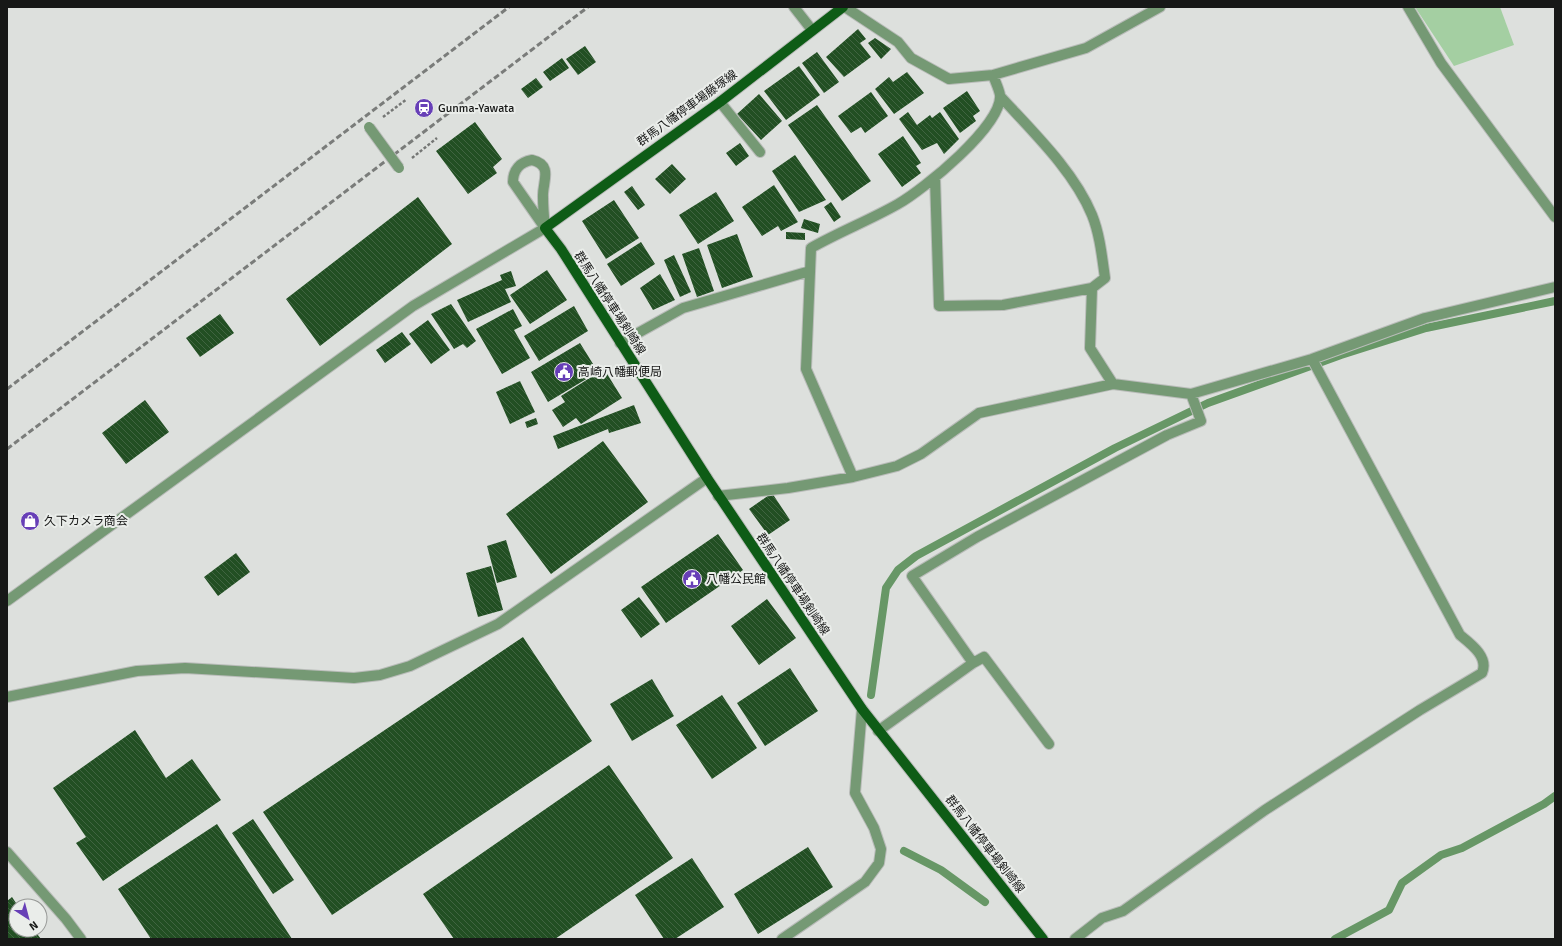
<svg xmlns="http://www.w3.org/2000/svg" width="1562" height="946" viewBox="0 0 1562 946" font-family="Signika,'Noto Sans JP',sans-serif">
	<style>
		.green { fill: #a4cfa2 }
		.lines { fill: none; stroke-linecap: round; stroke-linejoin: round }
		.stream { stroke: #679766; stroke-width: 8 }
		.building { fill: url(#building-back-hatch) }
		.minor-casing { stroke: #b9bcb9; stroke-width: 12 }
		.major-casing { stroke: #b9bcb9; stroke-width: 12 }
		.path { stroke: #747674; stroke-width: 2.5; stroke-dasharray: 3 2; stroke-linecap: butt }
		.minor { stroke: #759974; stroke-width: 10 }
		.major { stroke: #0e5c16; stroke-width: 10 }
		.rail { stroke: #7a7c7a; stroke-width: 3; stroke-dasharray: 6 3; stroke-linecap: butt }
		.minor-bridge-casing { stroke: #b9bcb9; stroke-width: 12; stroke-linecap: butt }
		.minor-bridge { stroke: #759974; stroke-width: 10 }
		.labels { text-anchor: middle; stroke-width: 4; stroke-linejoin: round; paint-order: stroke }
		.poi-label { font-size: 12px; fill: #171817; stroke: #eaedea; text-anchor: start }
		.street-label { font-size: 12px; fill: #171817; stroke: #eaedea }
	</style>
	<defs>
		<pattern id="building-back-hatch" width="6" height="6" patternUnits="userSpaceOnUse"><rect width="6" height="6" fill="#224f23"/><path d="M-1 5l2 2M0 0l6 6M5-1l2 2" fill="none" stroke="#406441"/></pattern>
	</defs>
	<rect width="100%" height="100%" fill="#dde0dd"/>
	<!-- green -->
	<path class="green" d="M 1415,7 L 1500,7 L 1514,45 L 1454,66 Z"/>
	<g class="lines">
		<!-- stream -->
		<path class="stream" d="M 871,695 L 886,588 L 898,570 L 916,556 L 1115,448 L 1208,403 L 1341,355 L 1426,328 L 1555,301
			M 904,851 L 941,870 L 985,902
			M 1335,939 L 1389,910 L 1402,883 L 1441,855 L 1462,848 L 1544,804 L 1555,796"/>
	</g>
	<!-- building -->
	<path class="building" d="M 858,29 L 866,39 L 860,43 L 871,57 L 844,77 L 826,57 Z
		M 875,38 L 891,49 L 881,59 L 868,43 Z
		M 585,46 L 596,62 L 578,75 L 566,59 Z
		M 817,52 L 839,82 L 824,93 L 802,63 Z
		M 562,58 L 569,68 L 550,81 L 543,72 Z
		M 799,66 L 820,95 L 786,120 L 764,91 Z
		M 907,72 L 924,93 L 894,114 L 875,89 L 889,77 L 893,82 Z
		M 536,78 L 543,87 L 528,98 L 521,89 Z
		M 967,91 L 980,111 L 973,116 L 976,121 L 960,133 L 943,108 Z
		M 871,92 L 888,116 L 865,133 L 861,127 L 851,133 L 838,116 Z
		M 759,94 L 782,121 L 761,140 L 737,114 Z
		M 817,105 L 871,181 L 842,201 L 788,125 Z
		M 908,112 L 917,125 L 930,115 L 932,118 L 940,112 L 959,139 L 944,154 L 937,143 L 922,150 L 899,119 Z
		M 475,122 L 502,159 L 493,167 L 497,173 L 468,194 L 436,151 Z
		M 903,136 L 921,163 L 916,166 L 921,173 L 902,187 L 878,154 Z
		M 740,143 L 749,156 L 736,166 L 726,153 Z
		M 795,155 L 826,200 L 799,212 L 772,171 Z
		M 672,164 L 686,179 L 670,194 L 655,179 Z
		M 774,185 L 798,222 L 781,231 L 778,226 L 762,236 L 742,207 Z
		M 632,186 L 645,205 L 638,210 L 624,192 Z
		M 716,192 L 734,221 L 698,244 L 679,215 Z
		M 418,197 L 452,244 L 320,346 L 286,299 Z
		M 614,200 L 639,238 L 606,259 L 582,221 Z
		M 831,202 L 841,217 L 834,222 L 824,207 Z
		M 804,219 L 820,224 L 818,233 L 801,228 Z
		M 786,232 L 805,233 L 805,240 L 786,239 Z
		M 737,234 L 753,277 L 722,288 L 707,245 Z
		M 641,242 L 655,264 L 621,286 L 607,264 Z
		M 699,248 L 714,291 L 697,297 L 682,254 Z
		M 674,255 L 691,292 L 680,297 L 664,260 Z
		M 547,270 L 567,300 L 530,324 L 510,295 Z
		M 511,271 L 516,286 L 505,289 L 511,302 L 468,322 L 457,300 L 502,280 L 500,275 Z
		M 660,274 L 675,300 L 653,310 L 640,288 Z
		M 451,304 L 476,341 L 467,348 L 463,344 L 454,349 L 431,314 Z
		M 574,306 L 588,331 L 539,361 L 524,336 Z
		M 513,309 L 522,326 L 514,330 L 530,358 L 502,374 L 476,329 Z
		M 220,314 L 234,333 L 200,357 L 186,338 Z
		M 428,320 L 450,350 L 431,364 L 409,334 Z
		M 402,332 L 411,344 L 385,363 L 376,350 Z
		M 580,343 L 598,372 L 548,402 L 531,372 Z
		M 604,369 L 622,398 L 581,424 L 576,418 L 563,427 L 552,410 L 565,402 L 561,396 Z
		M 520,381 L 535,412 L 510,424 L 496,392 Z
		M 145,400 L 169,432 L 126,464 L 102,433 Z
		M 634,405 L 641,423 L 609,433 L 608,429 L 558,449 L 553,436 Z
		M 536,418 L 538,424 L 527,428 L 525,422 Z
		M 603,441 L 648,502 L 551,574 L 506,514 Z
		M 772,493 L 790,520 L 768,535 L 749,509 Z
		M 718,534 L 743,570 L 666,623 L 641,587 Z
		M 506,540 L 517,577 L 497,583 L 487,546 Z
		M 236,553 L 250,572 L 218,596 L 204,577 Z
		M 491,566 L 503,610 L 478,617 L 466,573 Z
		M 639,597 L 660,624 L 641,638 L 621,610 Z
		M 767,599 L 796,638 L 759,665 L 731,626 Z
		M 523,637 L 592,741 L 332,915 L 263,812 Z
		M 790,668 L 818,711 L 765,746 L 737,703 Z
		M 652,679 L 674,716 L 632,741 L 610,704 Z
		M 722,695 L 757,748 L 712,779 L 676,725 Z
		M 135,730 L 166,778 L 192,759 L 221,800 L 103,881 L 76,843 L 86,837 L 53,788 Z
		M 609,765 L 673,858 L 555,939 L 454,939 L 423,894 Z
		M 253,819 L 294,880 L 273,894 L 232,833 Z
		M 217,824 L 292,939 L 151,939 L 118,889 Z
		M 808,847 L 833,887 L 758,934 L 734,894 Z
		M 692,858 L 724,907 L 675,939 L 664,939 L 635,895 Z
		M 12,897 L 18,906 L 16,906 L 16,930 L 34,930 L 41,939 L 7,939 L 7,901 Z"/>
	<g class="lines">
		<defs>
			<path id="minor" d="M 794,7 L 812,30
				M 845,7 L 898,42 L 911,58 L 949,79 L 993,75 L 1086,48 L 1160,7
				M 1408,7 L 1441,63 L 1555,217
				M 1000,96 C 1032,131 1074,171 1092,215 C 1100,235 1102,257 1105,278 L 1092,288 L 1090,348 L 1113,384
				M 720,102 L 760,152
				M 532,160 C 554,165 542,183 543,197 C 543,207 544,218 545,228 L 513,182 C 513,170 520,162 532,160 Z
				M 935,177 L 939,306 L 1003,305 L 1092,288
				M 620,343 L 683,308 L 810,271
				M 853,477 L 806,369 L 811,248 C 839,232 870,220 898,204 C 923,190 1003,125 1000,95 C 999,89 995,81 993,75
				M 718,496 L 788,488 L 853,477 L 897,466 L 921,454 L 979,413 L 1113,384 L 1191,394 L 1312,359 L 1425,318 L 1555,287
				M 7,601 L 413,306 L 545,228
				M 973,663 L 912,576 L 977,537 L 1167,435 L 1201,421 L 1191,394
				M 7,697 L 137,671 L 185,668 L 354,678 L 380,675 L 410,666 L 498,624 L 707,478
				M 878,731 L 973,663 L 984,657 L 1049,744
				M 7,852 L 66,919 L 81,939
				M 782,939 L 865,882 L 879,863 L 881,849 L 874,828 L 855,793 L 862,709
				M 1075,939 L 1102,918 L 1123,911 L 1265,810 L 1420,710 L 1482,673 C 1489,657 1471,644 1460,635 L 1312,359"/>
			<path id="major" d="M 843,7 L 720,102 L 545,228 L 561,249 L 707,478 L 862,709 L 1043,939"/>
		</defs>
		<!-- minor casing -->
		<use href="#minor" class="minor-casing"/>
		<!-- major casing -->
		<use href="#major" class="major-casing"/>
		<!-- path -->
		<path class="path" d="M 383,117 L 407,99
			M 412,158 L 437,138"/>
		<!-- minor -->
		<use href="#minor" class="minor"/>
		<!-- major -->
		<use href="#major" class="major"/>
		<!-- rail -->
		<path class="rail" d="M 7,389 L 509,7
			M 7,449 L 588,7"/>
		<defs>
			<path id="minor-bridge" d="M 369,127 L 399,168"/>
		</defs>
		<!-- minor-bridge casing -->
		<use href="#minor-bridge" class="minor-bridge-casing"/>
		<!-- minor-bridge -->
		<use href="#minor-bridge" class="minor-bridge"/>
	</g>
	<!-- icons -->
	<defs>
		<symbol id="station-disc" viewBox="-11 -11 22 22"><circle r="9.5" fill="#673fb7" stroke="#eaedea"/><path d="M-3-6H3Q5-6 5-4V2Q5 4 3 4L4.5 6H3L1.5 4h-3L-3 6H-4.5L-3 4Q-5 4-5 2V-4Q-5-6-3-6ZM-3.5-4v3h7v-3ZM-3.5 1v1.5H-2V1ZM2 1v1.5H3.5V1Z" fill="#fff"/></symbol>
		<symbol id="civic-disc" viewBox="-11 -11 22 22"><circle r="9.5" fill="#673fb7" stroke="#eaedea"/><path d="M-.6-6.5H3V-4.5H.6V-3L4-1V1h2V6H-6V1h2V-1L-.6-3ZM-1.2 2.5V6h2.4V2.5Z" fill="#fff"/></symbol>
		<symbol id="shop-disc" viewBox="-11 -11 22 22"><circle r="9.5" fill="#673fb7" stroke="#eaedea"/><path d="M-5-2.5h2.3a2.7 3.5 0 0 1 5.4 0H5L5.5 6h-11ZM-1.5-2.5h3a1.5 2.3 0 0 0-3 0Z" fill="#fff"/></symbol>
	</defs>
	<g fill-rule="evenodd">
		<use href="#station-disc" x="413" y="97" width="22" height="22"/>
		<use href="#civic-disc" x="553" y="361" width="22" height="22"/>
		<use href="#shop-disc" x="19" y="510" width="22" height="22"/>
		<use href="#civic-disc" x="681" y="568" width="22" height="22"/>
	</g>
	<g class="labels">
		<!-- poi labels -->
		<g class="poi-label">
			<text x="438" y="112">Gunma-Yawata</text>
			<text x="578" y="376">高崎八幡郵便局</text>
			<text x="44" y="525">久下カメラ商会</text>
			<text x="706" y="583">八幡公民館</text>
		</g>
		<!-- street labels -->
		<g class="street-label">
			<text transform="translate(687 108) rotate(-36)" y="4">群馬八幡停車場藤塚線</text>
			<text transform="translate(610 303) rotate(57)" y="4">群馬八幡停車場剣崎線</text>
			<text transform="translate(793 584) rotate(56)" y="4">群馬八幡停車場剣崎線</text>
			<text transform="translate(985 844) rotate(52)" y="4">群馬八幡停車場剣崎線</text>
		</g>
	</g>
	<!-- border -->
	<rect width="1562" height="946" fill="none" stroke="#171817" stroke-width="16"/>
	<!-- north arrow -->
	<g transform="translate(28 918) rotate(144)"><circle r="19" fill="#eaedea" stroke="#969896"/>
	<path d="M0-3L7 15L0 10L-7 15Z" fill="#673fb7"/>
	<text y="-6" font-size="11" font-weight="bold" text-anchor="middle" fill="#171817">N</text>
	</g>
</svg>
